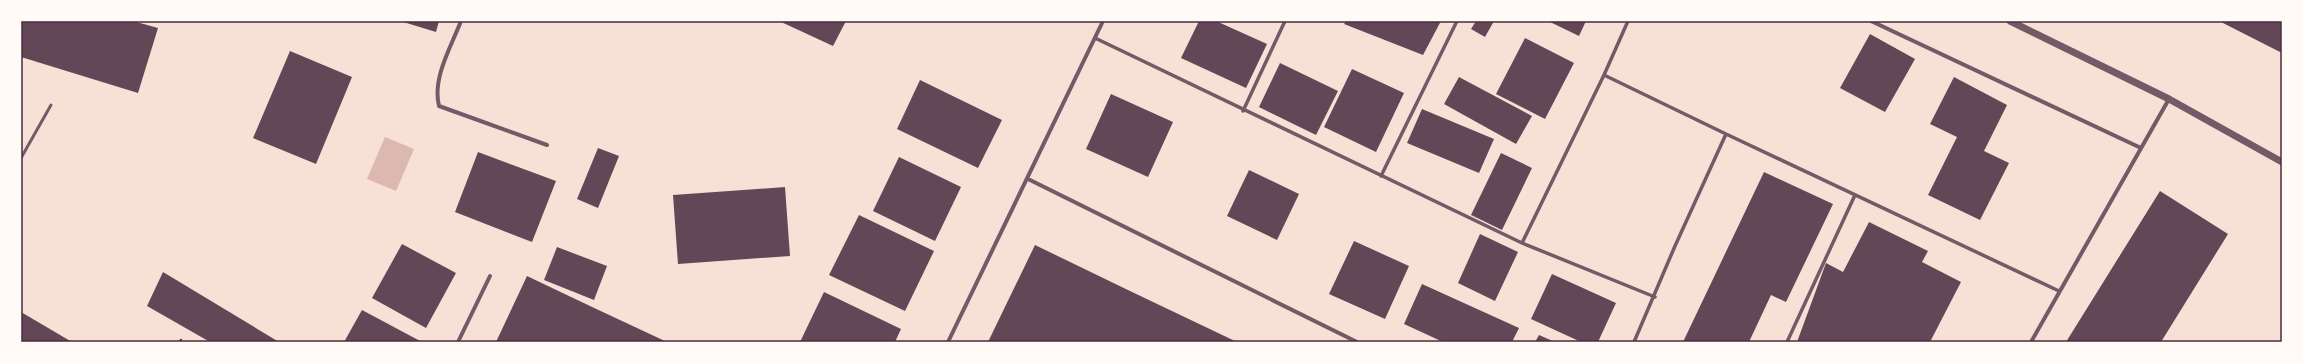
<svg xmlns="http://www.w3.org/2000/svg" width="2303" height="363" viewBox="0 0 2303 363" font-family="'Fira Sans Condensed',sans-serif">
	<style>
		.water { fill: #dcb8b0 }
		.building { fill: #644757 }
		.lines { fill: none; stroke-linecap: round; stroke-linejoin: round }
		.path { stroke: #4a2c40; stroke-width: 2.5 }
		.service { stroke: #755966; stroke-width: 3 }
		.pedestrian { stroke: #755966; stroke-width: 3.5 }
		.minor { stroke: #755966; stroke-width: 4 }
		.tertiary { stroke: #755966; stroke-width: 7 }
		.neatline { fill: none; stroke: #4a2c40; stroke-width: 1.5 }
	</style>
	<rect width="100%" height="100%" fill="#f7e1d7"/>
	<!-- water -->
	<path class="water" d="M 385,137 L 414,149 L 396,191 L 367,179 Z"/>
	<!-- building -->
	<path class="building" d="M 21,21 L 133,21 L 158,28 L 138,93 L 21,57 Z
		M 400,21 L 439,21 L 436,32 Z
		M 779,21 L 846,21 L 833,46 Z
		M 1199,21 L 1216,21 L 1267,44 L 1246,88 L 1181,58 Z
		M 1346,21 L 1441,21 L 1423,55 L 1344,24 Z
		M 1476,21 L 1494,21 L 1485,37 L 1471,29 Z
		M 1548,21 L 1586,21 L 1579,36 Z
		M 2219,21 L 2282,21 L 2282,53 Z
		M 1870,34 L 1915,59 L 1885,112 L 1840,88 Z
		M 1525,38 L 1574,63 L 1545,119 L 1496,94 Z
		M 290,51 L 352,77 L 316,164 L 253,138 Z
		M 1280,63 L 1338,91 L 1316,135 L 1259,107 Z
		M 1352,69 L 1404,93 L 1376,152 L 1324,127 Z
		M 1459,77 L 1532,116 L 1516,144 L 1444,104 Z
		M 1954,77 L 2007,105 L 1984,151 L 2009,163 L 1980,220 L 1928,195 L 1957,137 L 1930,124 Z
		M 920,80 L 1002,120 L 978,168 L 897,129 Z
		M 1111,94 L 1173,122 L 1148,177 L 1086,149 Z
		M 1422,109 L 1494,139 L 1479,173 L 1407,143 Z
		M 598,148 L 619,156 L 598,208 L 577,199 Z
		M 478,152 L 556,181 L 532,242 L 455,212 Z
		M 1501,153 L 1532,168 L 1502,230 L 1471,215 Z
		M 899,157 L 961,187 L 935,241 L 873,211 Z
		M 1249,170 L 1299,194 L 1277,240 L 1227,216 Z
		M 1764,172 L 1833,204 L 1786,302 L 1771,295 L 1749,342 L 1683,342 Z
		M 785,187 L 790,256 L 678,264 L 673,195 Z
		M 2160,191 L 2228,234 L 2161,342 L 2066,342 Z
		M 859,215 L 934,251 L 905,311 L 829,275 Z
		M 1869,222 L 1928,251 L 1922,262 L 1961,282 L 1930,342 L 1797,342 L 1826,263 L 1843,272 Z
		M 1480,234 L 1518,252 L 1495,301 L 1458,283 Z
		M 1354,241 L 1409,266 L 1385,319 L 1329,294 Z
		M 402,244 L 456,273 L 426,328 L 372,298 Z
		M 1035,245 L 1130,291 L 1237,342 L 988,342 Z
		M 557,247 L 607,266 L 594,300 L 544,280 Z
		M 163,272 L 279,342 L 210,342 L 147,306 Z
		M 1552,274 L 1616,303 L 1598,342 L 1581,342 L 1531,319 Z
		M 527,276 L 590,306 L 667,342 L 496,342 Z
		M 1422,284 L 1519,328 L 1512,342 L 1443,342 L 1404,324 Z
		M 824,292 L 901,329 L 895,342 L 800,342 Z
		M 362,310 L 422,342 L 344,342 Z
		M 21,312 L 72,342 L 21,342 Z
		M 1539,335 L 1555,342 L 1535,342 Z"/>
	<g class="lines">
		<!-- path -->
		<path class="path" d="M 180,342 L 181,340"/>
		<!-- service -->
		<path class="service" d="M 21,158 L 51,105"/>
		<!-- pedestrian -->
		<path class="pedestrian" d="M 1628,21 L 1604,75 L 1726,134
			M 1095,38 L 1522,243 L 1655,297
			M 1243,111 L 1285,21
			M 1381,176 L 1457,21
			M 1522,243 L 1604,75
			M 1634,342 L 1675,246 L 1726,134 L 2059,291
			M 1787,342 L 1855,195"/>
		<!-- minor -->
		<path class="minor" d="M 461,21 C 451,47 432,78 439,106 L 547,145
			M 1871,21 L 2141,148
			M 1028,179 L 1357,342
			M 458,342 L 490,276
			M 948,342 L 1103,21
			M 2031,342 L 2169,99"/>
		<!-- tertiary -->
		<path class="tertiary" d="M 2010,21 L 2169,99 L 2282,162"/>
	</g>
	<!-- border -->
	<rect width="2303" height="363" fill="none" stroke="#fffaf5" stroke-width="44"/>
	<rect x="22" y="22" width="2259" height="319" class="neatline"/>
</svg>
